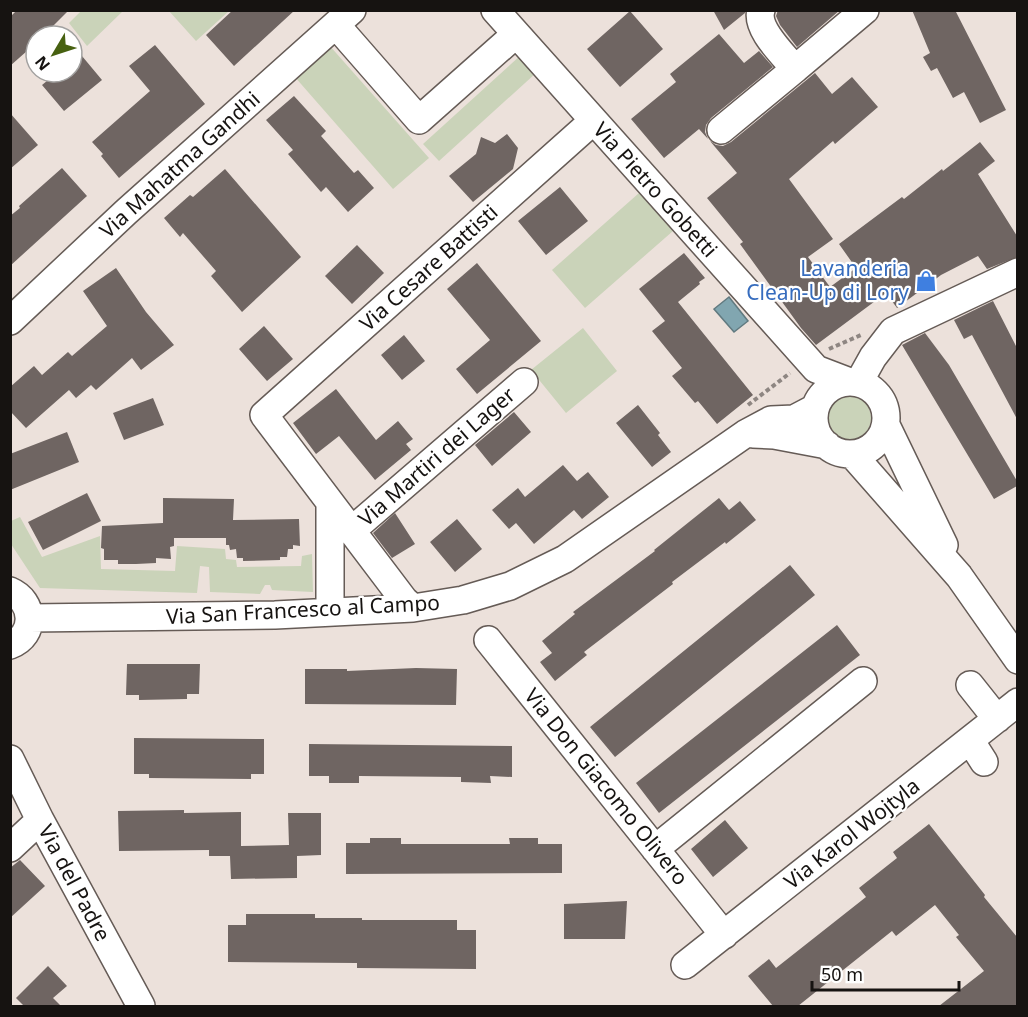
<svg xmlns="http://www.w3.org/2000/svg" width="1028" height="1017" viewBox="0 0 1028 1017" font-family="'Noto Sans',sans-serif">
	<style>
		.green { fill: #cad3b9 }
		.water { fill: #81a6b0; stroke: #617a80; stroke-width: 1.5 }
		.building { fill: #6f6562 }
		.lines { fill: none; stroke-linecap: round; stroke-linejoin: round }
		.minor-casing { stroke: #655b56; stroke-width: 30 }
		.path { stroke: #8e8682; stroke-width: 4; stroke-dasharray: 4.5 3; stroke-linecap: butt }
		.minor { stroke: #fff; stroke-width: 27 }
		.labels { text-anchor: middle; stroke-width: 4.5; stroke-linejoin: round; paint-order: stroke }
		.street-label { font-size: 21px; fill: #161311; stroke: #fff }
		.shop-label { font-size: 21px; fill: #366cbe; stroke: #fff; text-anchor: end }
	</style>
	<rect width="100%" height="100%" fill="#ece1db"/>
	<!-- green -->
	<path class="green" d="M 81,11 L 81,10 L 123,11 L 87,46 L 69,23 Z
		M 169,11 L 229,11 L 196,41 Z
		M 329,45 L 429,158 L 393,189 L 294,76 Z
		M 522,54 L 536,73 L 439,161 L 423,144 Z
		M 639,193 L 673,231 L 585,308 L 552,270 Z
		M 583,328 L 617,371 L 566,413 L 531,370 Z
		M825 418a23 23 0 1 1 46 0a23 23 0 1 1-46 0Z
		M 20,517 L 42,557 L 100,536 L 101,569 L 175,571 L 177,546 L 225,549 L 226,559 L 236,560 L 237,567 L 301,566 L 302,556 L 312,554 L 313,592 L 272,590 L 270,585 L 265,585 L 260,594 L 210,592 L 209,567 L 200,566 L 197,593 L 40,588 L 11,544 L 11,521 Z"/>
	<!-- water -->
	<path class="water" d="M 729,297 L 748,321 L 734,332 L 714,309 Z"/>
	<!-- building -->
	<path class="building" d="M 17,10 L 69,10 L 43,36 L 36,36 L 36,43 L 10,66 L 10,17 Z
		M 233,10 L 295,10 L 234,66 L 206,35 Z
		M 713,10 L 745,10 L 745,13 L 724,30 Z
		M 778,10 L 840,10 L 797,47 L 780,25 L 776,16 Z
		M 912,10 L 955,10 L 1006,110 L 980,123 L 964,92 L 953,98 L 937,68 L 931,71 L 923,57 L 930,53 Z
		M 630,11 L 663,49 L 620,87 L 587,49 Z
		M 719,34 L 744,63 L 759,51 L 773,67 L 711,118 L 706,125 L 705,132 L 708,139 L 699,129 L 664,158 L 631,119 L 676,82 L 670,74 Z
		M 72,44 L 102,80 L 64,111 L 42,85 L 58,72 L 72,72 Z
		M 155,45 L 205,104 L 119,178 L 101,156 L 103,154 L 92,142 L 150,91 L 129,66 Z
		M 815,73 L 832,94 L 852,77 L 878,107 L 835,144 L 833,141 L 789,179 L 833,239 L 808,257 L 830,287 L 856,268 L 839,244 L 902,197 L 904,199 L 942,169 L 943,171 L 980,142 L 995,161 L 978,174 L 1017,236 L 1017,257 L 987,269 L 978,256 L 941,275 L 897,308 L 886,293 L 816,345 L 801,328 L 740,244 L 743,242 L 707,198 L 737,173 L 710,141 L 716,145 L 723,146 L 731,142 Z
		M 294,96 L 326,131 L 321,136 L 354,173 L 358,170 L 374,188 L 348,212 L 326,187 L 321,192 L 288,154 L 293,150 L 266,120 Z
		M 10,113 L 38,145 L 10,169 Z
		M 507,134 L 518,148 L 513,169 L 473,202 L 449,176 L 476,154 L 481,137 L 495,143 Z
		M 62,168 L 87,196 L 10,266 L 10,216 L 20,208 L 19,206 Z
		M 225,169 L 301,257 L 242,312 L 211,276 L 216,271 L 183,233 L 180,237 L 164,218 L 190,195 L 193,197 Z
		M 560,187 L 588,221 L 546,255 L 518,221 Z
		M 357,245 L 384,273 L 352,304 L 325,276 Z
		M 684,253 L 705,278 L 699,282 L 700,284 L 678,302 L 753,395 L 717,424 L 698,401 L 695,403 L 672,376 L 682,368 L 652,331 L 665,321 L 639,289 Z
		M 477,263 L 541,341 L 477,394 L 456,369 L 490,340 L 447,289 Z
		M 116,268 L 146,312 L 174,345 L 141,370 L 132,358 L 96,390 L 91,385 L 76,398 L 69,390 L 26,428 L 10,411 L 10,387 L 34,366 L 42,375 L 68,352 L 72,356 L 107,326 L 83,291 Z
		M 993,301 L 1017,348 L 1017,419 L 972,335 L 964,339 L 954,320 Z
		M 264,326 L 293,359 L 267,381 L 239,349 Z
		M 925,333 L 949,365 L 1017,481 L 1017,486 L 994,499 L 902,345 Z
		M 404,335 L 425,361 L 402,380 L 381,355 Z
		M 336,389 L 376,440 L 398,421 L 413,439 L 406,444 L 411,450 L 375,480 L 339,436 L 316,454 L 293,423 Z
		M 153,398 L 164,425 L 124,440 L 113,413 Z
		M 638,405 L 660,433 L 658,435 L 671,452 L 652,467 L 616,423 Z
		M 514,412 L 531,432 L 492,466 L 475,445 Z
		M 67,432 L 79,462 L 10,490 L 10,454 Z
		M 563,465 L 577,481 L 588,472 L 609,497 L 582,519 L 574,510 L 534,544 L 516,523 L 509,529 L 492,510 L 518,488 L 525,497 Z
		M 87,493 L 101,521 L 43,550 L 28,522 Z
		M 163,498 L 234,499 L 233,520 L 299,519 L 300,546 L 293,545 L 293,549 L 288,549 L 287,557 L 280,557 L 280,560 L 243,561 L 243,558 L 237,558 L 236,549 L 230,550 L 229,545 L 226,545 L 226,538 L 174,538 L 174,546 L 170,547 L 171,559 L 156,558 L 156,563 L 136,564 L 118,564 L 118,560 L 104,560 L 104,549 L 101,548 L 102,526 L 163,523 Z
		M 719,498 L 729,510 L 740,501 L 756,520 L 726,544 L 725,542 L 672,582 L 673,584 L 584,652 L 587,655 L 555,681 L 540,662 L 552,653 L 542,641 L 575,614 L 573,612 L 655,551 L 654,550 Z
		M 395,513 L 415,544 L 392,558 L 373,533 Z
		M 457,519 L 482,549 L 455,572 L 430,542 Z
		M 790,565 L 815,595 L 615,757 L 590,727 Z
		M 837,625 L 860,655 L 659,813 L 636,783 Z
		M 127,664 L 200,664 L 199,694 L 187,694 L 187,699 L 139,700 L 139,695 L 126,695 Z
		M 416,668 L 457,669 L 456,705 L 305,704 L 305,669 L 347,669 L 347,671 Z
		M 134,738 L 264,739 L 264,774 L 251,774 L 251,779 L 149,778 L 149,774 L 134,774 Z
		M 309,744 L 512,746 L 512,777 L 490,776 L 491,783 L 461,782 L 461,777 L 359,776 L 359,783 L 329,783 L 329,776 L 309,776 Z
		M 184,810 L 184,813 L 241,812 L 241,846 L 289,845 L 288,813 L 321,813 L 321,855 L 297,856 L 297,878 L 231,879 L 230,856 L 209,856 L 209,850 L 119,851 L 118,811 Z
		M 725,820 L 748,848 L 713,877 L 691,849 Z
		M 929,824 L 985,895 L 984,897 L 1017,937 L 1017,1006 L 939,1006 L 984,971 L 956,937 L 959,935 L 935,905 L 896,936 L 892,931 L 798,1006 L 773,1006 L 748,976 L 769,959 L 776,968 L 866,897 L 859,888 L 897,858 L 893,852 Z
		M 370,838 L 401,838 L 401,844 L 510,844 L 509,838 L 538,838 L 538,844 L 562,844 L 562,873 L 346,874 L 346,843 L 370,843 Z
		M 20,860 L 45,886 L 10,918 L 10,868 Z
		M 627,901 L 625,939 L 564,939 L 564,904 Z
		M 246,914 L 315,914 L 315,918 L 362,918 L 362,920 L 457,920 L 457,930 L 476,930 L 476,969 L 357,968 L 357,963 L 228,962 L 228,925 L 246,925 Z
		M 48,966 L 67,986 L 53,998 L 61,1006 L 24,1006 L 16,998 Z"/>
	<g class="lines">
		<defs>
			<path id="minor" d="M 495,10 L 816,369 L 850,382
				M 336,25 L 419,120 L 516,34
				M 795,69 L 865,10
				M 721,130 L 795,69 C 784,55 755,29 761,10
				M 10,321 L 126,212 L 352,10
				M 859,382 L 873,357 L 893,331 L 1018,272
				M814 418a36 36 0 1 1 72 0a36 36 0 1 1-72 0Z
				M 886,425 L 944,545
				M 753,434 L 774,435 L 827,445
				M 852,454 L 959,576 L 1018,660
				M 330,503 L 330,612
				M 351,531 L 524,382
				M 10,591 C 34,601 37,635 10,645
				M 413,608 L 404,600 L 264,415 L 593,121
				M 30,618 L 275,615 L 413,608 L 463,600 L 510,586 L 565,559 L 745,434 L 771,420 L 794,419 L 815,408
				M 488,640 L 724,935
				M 970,685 L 997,719
				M 970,740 L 984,762
				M 10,759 L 40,820 L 141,1006
				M 10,848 L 40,820
				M 655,849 L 863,681
				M 685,965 L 1018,702"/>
		</defs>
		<!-- minor casing -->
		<use href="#minor" class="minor-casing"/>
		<!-- path -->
		<path class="path" d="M 829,349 L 861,335
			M 748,405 L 790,373"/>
		<!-- minor -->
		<use href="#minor" class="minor"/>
	</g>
	<!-- icons -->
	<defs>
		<symbol id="shop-bare" viewBox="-9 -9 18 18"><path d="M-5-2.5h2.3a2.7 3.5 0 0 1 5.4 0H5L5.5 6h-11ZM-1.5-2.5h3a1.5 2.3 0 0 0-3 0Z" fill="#3f7fe0" stroke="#fff" stroke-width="2.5" paint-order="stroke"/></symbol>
	</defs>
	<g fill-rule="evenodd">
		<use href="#shop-bare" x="911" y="266" width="30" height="30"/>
	</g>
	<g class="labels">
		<!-- street labels -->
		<g class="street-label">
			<text transform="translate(180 165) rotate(-42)" y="7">Via Mahatma Gandhi</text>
			<text transform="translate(655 190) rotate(48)" y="7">Via Pietro Gobetti</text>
			<text transform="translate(429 268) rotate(-42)" y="7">Via Cesare Battisti</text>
			<text transform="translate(437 457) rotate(-41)" y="7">Via Martiri dei Lager</text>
			<text transform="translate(303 610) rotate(-3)" y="7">Via San Francesco al Campo</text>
			<text transform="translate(606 787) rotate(51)" y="7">Via Don Giacomo Olivero</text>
			<text transform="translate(852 834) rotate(-38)" y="7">Via Karol Wojtyla</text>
			<text transform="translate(74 883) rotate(62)" y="7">Via del Padre</text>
		</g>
		<!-- shop labels -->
		<g class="shop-label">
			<text x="909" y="276">Lavanderia<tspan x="909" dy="24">Clean-Up di Lory</tspan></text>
		</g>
	</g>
	<!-- border -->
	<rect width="1028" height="1017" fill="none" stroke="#161311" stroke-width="24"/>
	<!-- north arrow -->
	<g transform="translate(54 54) rotate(231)"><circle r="28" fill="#ffffff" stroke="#a2a1a0" stroke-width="1.5"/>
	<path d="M0-4.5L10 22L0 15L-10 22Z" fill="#476111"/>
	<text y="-9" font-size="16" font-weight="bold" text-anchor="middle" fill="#161311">N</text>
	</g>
	<!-- scale -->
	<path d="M812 981v9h147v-9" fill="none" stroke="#161311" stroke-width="3"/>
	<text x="821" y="981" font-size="18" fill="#161311" stroke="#ffffff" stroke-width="4.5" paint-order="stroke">50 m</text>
</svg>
